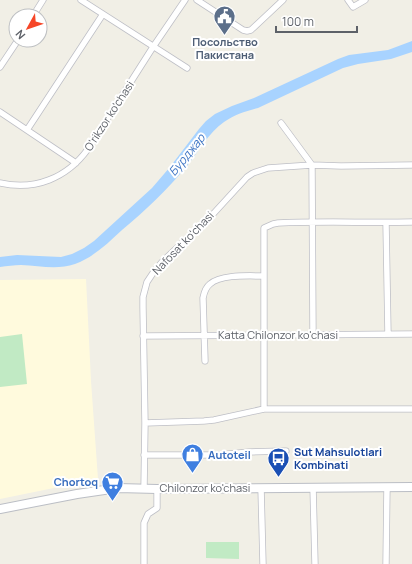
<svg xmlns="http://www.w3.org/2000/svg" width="412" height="564" viewBox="0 0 412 564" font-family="Manrope,sans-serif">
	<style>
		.commercial { fill: #fffadd }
		.green { fill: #c1eac4 }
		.water { fill: #a8d3ff }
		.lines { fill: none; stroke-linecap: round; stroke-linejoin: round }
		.street-casing { stroke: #bebfc6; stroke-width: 7 }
		.secondary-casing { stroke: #bbbec5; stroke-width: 10 }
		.street { stroke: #fff; stroke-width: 5.5 }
		.secondary { stroke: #fff; stroke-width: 8 }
		.labels { text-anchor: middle; stroke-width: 4; stroke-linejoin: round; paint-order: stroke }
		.service-label { font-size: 11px; font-weight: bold; fill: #4e5e75; stroke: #fff }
		.street-label { font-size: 11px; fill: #5d6168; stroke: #fff }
		.transit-label { font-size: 11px; font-weight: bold; fill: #164399; stroke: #fff; text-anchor: start }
		.shop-label { font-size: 11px; font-weight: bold; fill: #366cbe; stroke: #fff; text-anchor: start }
		.water-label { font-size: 12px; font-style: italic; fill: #3e75c4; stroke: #fff }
	</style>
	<rect width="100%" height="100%" fill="#f1efe6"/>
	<!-- commercial -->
	<path class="commercial" d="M 86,279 L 91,381 L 98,479 L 0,499 L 0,280 Z"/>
	<!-- green -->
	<path class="green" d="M 22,334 L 27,384 L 0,387 L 0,337 Z
		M 206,542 L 239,542 L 239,559 L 206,558 Z"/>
	<!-- water -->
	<path class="water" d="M 412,41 L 412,52 L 391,59 L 358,64 L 343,68 L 258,108 C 246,111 234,115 224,122 C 209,132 198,152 187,166 C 167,190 146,210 122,230 C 108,243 94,257 75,264 C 58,270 40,266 21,265 C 14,265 7,266 0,267 L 0,257 L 17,255 L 61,257 L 72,254 L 84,248 L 94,241 L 152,188 L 170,167 L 199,129 L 206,121 L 215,114 L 232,106 L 254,98 L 338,59 L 349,55 L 388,50 Z"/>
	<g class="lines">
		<defs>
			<path id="street" d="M 81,0 L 187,68
				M 197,0 L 243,30 L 247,31 L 251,30 L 283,0
				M 348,0 L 353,7 L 365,0
				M 33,16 L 43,0
				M 0,67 L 18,40
				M 0,112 L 76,163
				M 281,123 L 312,165 L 313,335
				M 27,130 L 103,14
				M 0,183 C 35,191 67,178 88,149 L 153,47 L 185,0
				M 386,223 L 388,334
				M 143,336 L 412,334
				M 205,361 L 203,298 C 204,293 206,287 210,284 C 221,274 249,276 264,276
				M 264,409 L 264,228 L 273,224 L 278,223 C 323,221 367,223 412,222
				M 145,423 L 204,421 L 214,420 L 264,409 L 412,409
				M 144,455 L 219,455 L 249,452 L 286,451
				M 313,487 L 315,564
				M 144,488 L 145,423 L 143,308 L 143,297 L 147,282 L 153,273 L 162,262 L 214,213 L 247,177 L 253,173 L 268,168 L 312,165 L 341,166 L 412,165
				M 261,488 L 263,564
				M 144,564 L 144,523 L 148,514 L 157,508 L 157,489
				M 386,564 L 387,487"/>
			<path id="secondary" d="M 0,509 L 77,494 L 118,488 L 157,489 L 412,487"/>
		</defs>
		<!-- street casing -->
		<use href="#street" class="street-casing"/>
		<!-- secondary casing -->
		<use href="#secondary" class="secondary-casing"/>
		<!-- street -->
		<use href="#street" class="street"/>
		<!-- secondary -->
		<use href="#secondary" class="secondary"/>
	</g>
	<!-- icons -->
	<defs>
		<symbol id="civic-pin" viewBox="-11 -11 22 30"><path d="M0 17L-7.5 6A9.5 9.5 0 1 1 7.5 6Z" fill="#5c6f8a" stroke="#fff"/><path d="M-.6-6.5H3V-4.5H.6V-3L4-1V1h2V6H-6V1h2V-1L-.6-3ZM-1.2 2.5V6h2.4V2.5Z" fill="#fff"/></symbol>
		<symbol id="shop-pin" viewBox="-11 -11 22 30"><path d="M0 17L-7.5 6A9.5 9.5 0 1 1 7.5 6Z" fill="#3f7fe0" stroke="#fff"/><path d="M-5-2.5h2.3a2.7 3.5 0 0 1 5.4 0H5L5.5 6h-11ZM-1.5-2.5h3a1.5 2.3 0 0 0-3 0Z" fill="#fff"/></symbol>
		<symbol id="bus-pin" viewBox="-11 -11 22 30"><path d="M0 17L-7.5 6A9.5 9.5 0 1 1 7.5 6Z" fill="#1a4fb4" stroke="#fff"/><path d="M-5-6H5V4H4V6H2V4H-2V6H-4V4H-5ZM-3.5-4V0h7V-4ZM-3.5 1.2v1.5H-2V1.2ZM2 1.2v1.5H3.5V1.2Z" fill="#fff"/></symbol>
		<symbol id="supermarket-pin" viewBox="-11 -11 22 30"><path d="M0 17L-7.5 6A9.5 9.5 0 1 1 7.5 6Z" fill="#3f7fe0" stroke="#fff"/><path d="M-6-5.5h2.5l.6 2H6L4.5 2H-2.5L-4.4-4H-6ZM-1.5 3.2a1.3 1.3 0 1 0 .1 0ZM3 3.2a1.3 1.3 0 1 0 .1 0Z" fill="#fff"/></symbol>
	</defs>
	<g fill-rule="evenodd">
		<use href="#civic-pin" x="212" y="4" width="25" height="34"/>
		<use href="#shop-pin" x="180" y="442" width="25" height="34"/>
		<use href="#bus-pin" x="266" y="446" width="25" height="34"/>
		<use href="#supermarket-pin" x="100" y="470" width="25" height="34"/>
	</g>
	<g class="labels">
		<!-- service labels -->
		<g class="service-label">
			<text x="225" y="46">Посольство<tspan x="225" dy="13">Пакистана</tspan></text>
		</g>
		<!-- street labels -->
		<g class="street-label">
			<text transform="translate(109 116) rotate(-57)" y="4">O'rikzor ko'chasi</text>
			<text transform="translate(183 243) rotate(-46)" y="4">Nafosat ko'chasi</text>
			<text x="278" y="339">Katta Chilonzor ko'chasi</text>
			<text x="205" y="492">Chilonzor ko'chasi</text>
		</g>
		<!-- transit labels -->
		<g class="transit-label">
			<text x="294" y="456">Sut Mahsulotlari<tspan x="294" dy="13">Kombinati</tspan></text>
		</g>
		<!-- shop labels -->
		<g class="shop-label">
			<text x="208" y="459">Autoteil</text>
			<text x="98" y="486" text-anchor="end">Chortoq</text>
		</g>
		<!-- water labels -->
		<g class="water-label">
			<text transform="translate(187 155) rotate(-51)" y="4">Бурджар</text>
		</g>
	</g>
	<!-- north arrow -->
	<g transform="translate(28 28) rotate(230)"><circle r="19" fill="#ffffff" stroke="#bec0c3"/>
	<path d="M0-3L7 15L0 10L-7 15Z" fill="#f64627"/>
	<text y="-6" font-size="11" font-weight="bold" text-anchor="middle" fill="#5d6168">N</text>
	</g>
	<!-- scale -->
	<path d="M276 26v6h81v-6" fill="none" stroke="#5d6168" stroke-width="2"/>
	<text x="282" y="26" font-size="12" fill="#5d6168" stroke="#ffffff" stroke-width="3" paint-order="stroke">100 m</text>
</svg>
